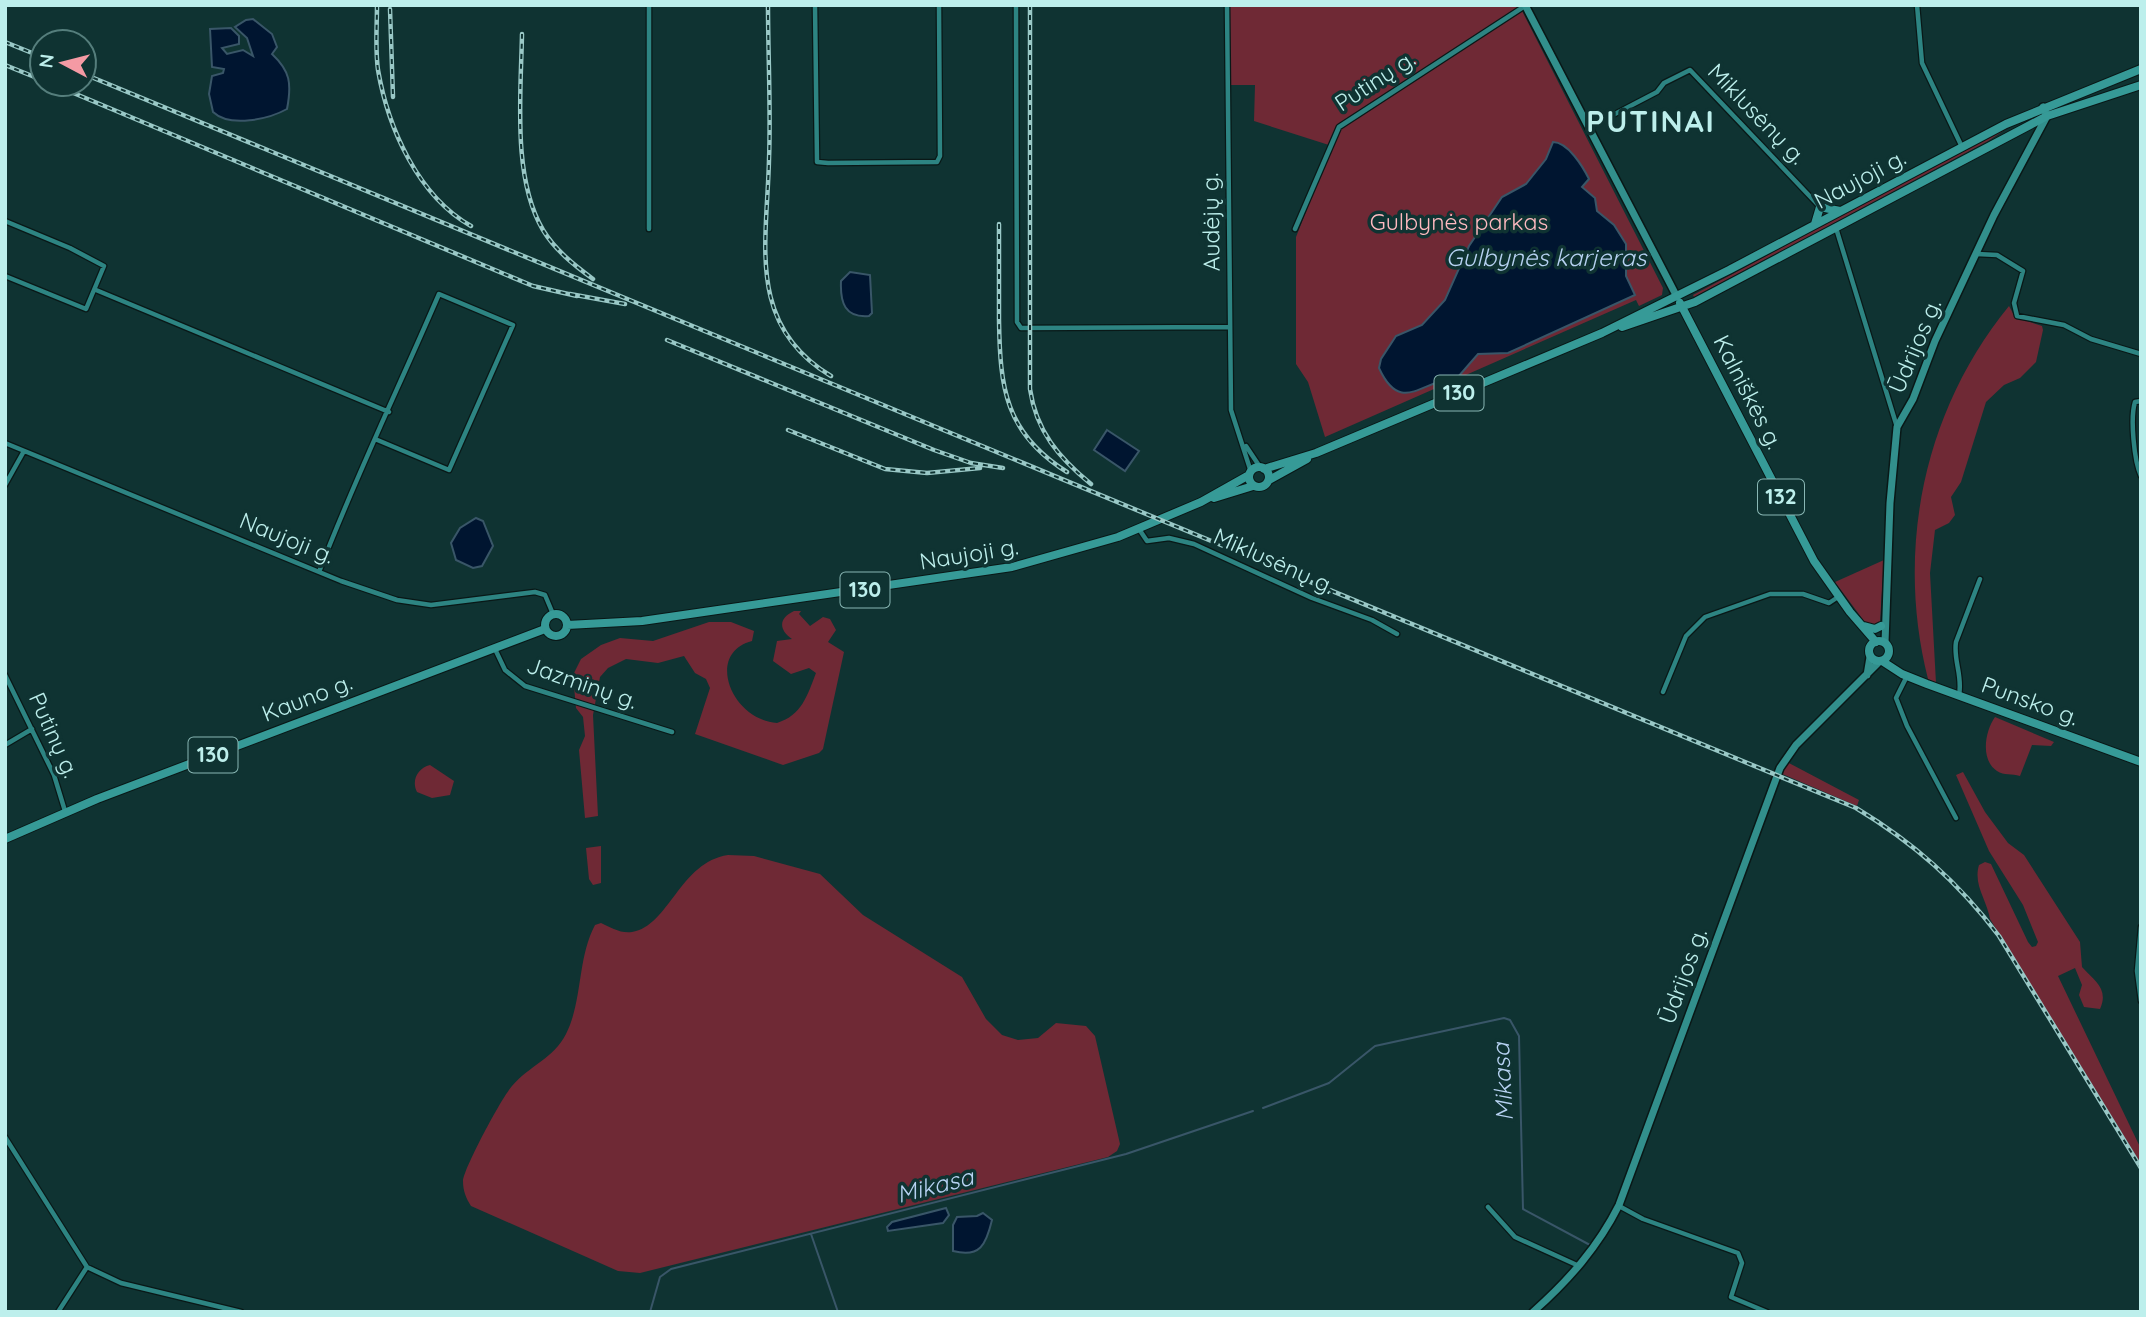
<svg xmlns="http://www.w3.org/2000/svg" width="2146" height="1317" viewBox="0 0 2146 1317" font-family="Quicksand,sans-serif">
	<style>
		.green { fill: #6f2935 }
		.water { fill: #001530; stroke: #395668; stroke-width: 2 }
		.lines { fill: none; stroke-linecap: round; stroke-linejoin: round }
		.stream { stroke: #395668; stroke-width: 2 }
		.minor-casing { stroke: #091817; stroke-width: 7 }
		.secondary-casing { stroke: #091817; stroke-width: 10 }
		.primary-casing { stroke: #091817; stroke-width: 10 }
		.minor { stroke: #2d8482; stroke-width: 4.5 }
		.secondary { stroke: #328f8c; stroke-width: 7 }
		.primary { stroke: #369a97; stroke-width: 8 }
		.rail-casing { stroke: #99c8c6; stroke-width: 4.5 }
		.rail { stroke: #0f3332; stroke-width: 2; stroke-dasharray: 5; stroke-linecap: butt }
		.labels { text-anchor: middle; stroke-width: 7; stroke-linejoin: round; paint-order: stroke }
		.shield { fill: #0f3332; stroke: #89b7b4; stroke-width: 2 }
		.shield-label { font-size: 21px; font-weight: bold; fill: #bdefec }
		.street-label { font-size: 23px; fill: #bdefec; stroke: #0f3332 }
		.park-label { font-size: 23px; fill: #ffbac0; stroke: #0f3332 }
		.water-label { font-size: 24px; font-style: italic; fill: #b7d2f2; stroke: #0f3332 }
		.district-label { font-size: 30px; font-weight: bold; letter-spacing: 2px; fill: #bdefec; stroke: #0f3332 }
	</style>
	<rect width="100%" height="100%" fill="#0f3332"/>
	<!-- green -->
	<path class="green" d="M 1229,5 L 1519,5 L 1663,288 L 1662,295 L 1639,306 L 1636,300 L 1325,437 L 1308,382 L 1296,364 L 1296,237 L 1332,146 L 1254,121 L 1255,85 L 1230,85 Z
		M 2011,126 L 1988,141 L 1694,297 L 1693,295 Z
		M 2009,306 L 2015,317 L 2042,326 L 2043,330 L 2036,362 L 2020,378 L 2004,385 L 1986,402 L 1961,482 L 1951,497 L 1955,515 L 1949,523 L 1935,530 L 1930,573 L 1936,683 L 1928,679 C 1895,549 1924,410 2009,306 Z
		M 1884,560 L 1880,622 L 1875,626 L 1867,625 L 1835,582 Z
		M 794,611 L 801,611 L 799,614 L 810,626 L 823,617 L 830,619 L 836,630 L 828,642 L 844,652 L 823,749 L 819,753 L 783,765 L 695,734 L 710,688 L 706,679 L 695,673 L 684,656 L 658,663 L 626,659 L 608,668 L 600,677 L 593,715 L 598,816 L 585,818 L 579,750 L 585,736 L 583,717 L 576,708 L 573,675 L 581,659 L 601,645 L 620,638 L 653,641 L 709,622 L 731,622 L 754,631 L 752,641 C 705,653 731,720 777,723 C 802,715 807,696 816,673 L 809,668 L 791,674 L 773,661 L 777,641 L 792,639 C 778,629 779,618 794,611 Z
		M 1995,717 L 2054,742 L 2051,746 L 2032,745 L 2020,776 C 2012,773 2004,776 1997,771 C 1980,760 1985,731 1995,717 Z
		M 1787,762 L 1859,800 L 1857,806 L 1780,773 Z
		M 430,765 L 454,781 L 450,795 L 432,798 L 417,792 C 411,780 418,768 430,765 Z
		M 1963,772 L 1985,812 L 2008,843 L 2024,855 L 2080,942 L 2082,967 C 2095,981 2109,989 2100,1009 L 2084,1007 L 2079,995 L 2082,985 L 2075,968 L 2058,976 L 2141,1149 L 2141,1164 L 1990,919 C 1987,900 1973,885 1979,865 L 1985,862 L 1991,864 L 2028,942 L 2032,947 L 2036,946 L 2038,942 L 2023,905 L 1989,851 L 1956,775 Z
		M 601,846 L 601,883 L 593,885 L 589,879 L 586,848 Z
		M 728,855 L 754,856 L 820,874 L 863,915 L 962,977 L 986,1019 L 1002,1035 L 1018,1040 L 1038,1038 L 1056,1023 L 1086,1026 L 1095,1036 L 1120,1144 L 1117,1151 L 1108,1157 L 640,1273 L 618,1271 L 471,1206 C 466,1198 463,1191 463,1181 C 464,1168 502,1097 512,1086 C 529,1066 554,1058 566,1034 C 583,1000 577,959 595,925 L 601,923 C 610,927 621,934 632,932 C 669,926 680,862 728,855 Z"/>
	<!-- water -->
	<path class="water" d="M 253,19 L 272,34 L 277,47 L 272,54 C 290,71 292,83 287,109 C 269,119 230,128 213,112 L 209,94 L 212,76 L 223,73 L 224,69 L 212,67 L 210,29 L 231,28 L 239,36 L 239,44 L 222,48 L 227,54 L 243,50 L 253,56 L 247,38 L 235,27 L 246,20 Z
		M 1553,142 C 1568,142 1583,167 1589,179 L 1582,187 L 1595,198 L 1597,211 L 1614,225 L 1626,244 L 1626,276 L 1635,295 L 1508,353 L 1478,354 L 1458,377 C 1422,380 1401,416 1379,368 L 1381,359 L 1396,336 L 1422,325 L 1445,300 L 1469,246 L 1502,197 L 1526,184 L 1546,159 Z
		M 850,272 L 870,275 L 872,313 L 869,316 C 845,318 840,303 841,281 Z
		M 1107,430 L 1139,451 L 1125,471 L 1094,450 Z
		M 476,518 L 483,521 L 493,546 L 482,566 L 473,568 L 456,560 L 451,543 L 460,528 Z
		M 946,1208 L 949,1215 L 943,1223 L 888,1231 L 887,1227 L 892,1222 Z
		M 983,1213 L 992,1220 C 986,1245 980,1258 953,1251 L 953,1225 L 957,1217 L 977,1216 Z"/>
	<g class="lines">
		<!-- stream -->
		<path class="stream" d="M 1263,1108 L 1329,1083 L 1375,1046 L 1504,1018 L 1510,1020 L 1519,1036 L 1523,1209 L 1590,1245
			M 811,1234 L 838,1312
			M 650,1312 L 660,1277 L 671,1269 L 1126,1154 L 1253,1111"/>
		<defs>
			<path id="minor" d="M 815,5 L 817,162 L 828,163 L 937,162 L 940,156 L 939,5
				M 1016,5 L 1017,322 L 1021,328 L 1229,327
				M 1227,5 L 1231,410 L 1251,472
				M 1917,5 L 1922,63 L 1962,147
				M 1590,127 L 1657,92 L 1664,83 L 1690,70 L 1820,207
				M 5,221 L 70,248 L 104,266 L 86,309 L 5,276
				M 1836,228 L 1897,427
				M 649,229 L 649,5
				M 1295,229 L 1339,127 L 1525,6
				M 1977,254 L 1997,255 L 2023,271 L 2014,303 L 2017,316 L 2064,325 L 2091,339 L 2141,354
				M 96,290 L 389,412
				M 2141,401 L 2135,402 C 2130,418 2134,461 2141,476
				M 5,443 L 341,581 L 397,600 L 431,605 L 535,592 L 545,595 L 553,614
				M 1246,446 L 1260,467
				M 5,485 L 24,451
				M 1139,529 L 1147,541 L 1169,538 L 1194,544 L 1312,598 L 1372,620 L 1397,634
				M 319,572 C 355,478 399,387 439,294 L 513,325 L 449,470 L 375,439
				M 495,649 L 505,670 L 525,686 L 672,732
				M 5,675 L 54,775 L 65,811
				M 1907,676 L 1896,698 L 1907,726 L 1956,818
				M 1663,692 L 1686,636 L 1705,617 L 1770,594 L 1803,594 L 1829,603 L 1838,597
				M 1959,695 C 1963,676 1953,660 1956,642 L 1980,579
				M 5,745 L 32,729
				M 2141,927 L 2137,971 L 2141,1001
				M 5,1137 L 87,1267 L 121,1283 L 241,1312
				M 1619,1206 L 1643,1219 L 1738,1253 L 1742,1263 L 1731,1297 L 1767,1312
				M 1488,1207 L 1515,1237 L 1579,1266
				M 58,1312 L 87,1267"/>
			<path id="secondary" d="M 1525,5 L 1677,297
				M 1885,643 L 1890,503 L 1897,427 L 1913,399 L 1935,341 L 1994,215 L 2047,116 L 2043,107
				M 1867,675 L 1870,657
				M 1533,1312 C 1569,1280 1598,1247 1619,1205 L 1780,768 L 1796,745 L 1880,661"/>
			<path id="primary" d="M 1815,224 L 1820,207 L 1840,211
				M 1680,303 L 1814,561 L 1850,612 L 1876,642
				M 1622,327 L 1695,302 L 2047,116 L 2141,85
				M1249 477a10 10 0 1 1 20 0a10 10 0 1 1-20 0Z
				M 1264,469 L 1316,453 L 1602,333 L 1729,270 L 2006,124 L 2141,69
				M 1269,480 L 1307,459
				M 1214,498 L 1253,486
				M545 625a11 11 0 1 1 22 0a11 11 0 1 1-22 0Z
				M 567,625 L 642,621 L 1012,567 L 1118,537 L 1201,502 L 1249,475
				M 1864,626 L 1875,629 L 1881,626
				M1869 651a10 10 0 1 1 20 0a10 10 0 1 1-20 0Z
				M 1882,661 L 1902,674 L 1927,684 L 2141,762
				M 5,839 L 97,799 L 545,629"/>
		</defs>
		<!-- minor casing -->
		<use href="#minor" class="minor-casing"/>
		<!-- secondary casing -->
		<use href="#secondary" class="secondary-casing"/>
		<!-- primary casing -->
		<use href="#primary" class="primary-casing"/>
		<!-- minor -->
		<use href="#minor" class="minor"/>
		<!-- secondary -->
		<use href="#secondary" class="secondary"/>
		<!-- primary -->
		<use href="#primary" class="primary"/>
		<defs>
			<path id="rail" d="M 377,5 C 377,26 375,49 378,70 C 388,128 418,196 471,226
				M 768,5 C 768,57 771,109 769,160 C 767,243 746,325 831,376
				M 1030,5 L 1030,389 C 1036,431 1059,458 1091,484
				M 390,9 L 393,97
				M 522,34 C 521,93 512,178 543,230 C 555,250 574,265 593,279
				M 5,42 L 42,57
				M 5,65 L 42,80
				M 84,74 L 1856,808 C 1914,843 1958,882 1999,936 L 2141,1168
				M 52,84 L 533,286 L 577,296
				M 999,224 C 999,256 999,288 999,320 C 1000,388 1005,433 1067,472
				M 570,294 L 625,304
				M 667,340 L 934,450 L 971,463 L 1003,468
				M 788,430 L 885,469 L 927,473 L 980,468"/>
		</defs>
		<!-- rail casing -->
		<use href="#rail" class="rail-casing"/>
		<!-- rail -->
		<use href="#rail" class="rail"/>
	</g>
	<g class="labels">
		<!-- shield labels -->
		<g class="shield">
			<rect x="1434.5" y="375.5" width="49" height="35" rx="5"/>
			<rect x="1758" y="479.5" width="46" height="35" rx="5"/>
			<rect x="840.5" y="572.5" width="49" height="35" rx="5"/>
			<rect x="188.5" y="737.5" width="49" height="35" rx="5"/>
		</g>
		<g class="shield-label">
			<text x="1459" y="400">130</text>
			<text x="1781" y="504">132</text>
			<text x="865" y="597">130</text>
			<text x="213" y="762">130</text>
		</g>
		<!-- street labels -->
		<g class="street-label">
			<text transform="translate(1375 81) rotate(-33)" y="8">Putinų g.</text>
			<text transform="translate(1757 114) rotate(46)" y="8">Miklusėnų g.</text>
			<text transform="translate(1860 179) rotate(-28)" y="8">Naujoji g.</text>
			<text transform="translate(1211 222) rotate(-91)" y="8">Audėjų g.</text>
			<text transform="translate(1915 346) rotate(-67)" y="8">Ūdrijos g.</text>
			<text transform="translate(1748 392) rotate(63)" y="8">Kalniškės g.</text>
			<text transform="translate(287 538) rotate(22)" y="8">Naujoji g.</text>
			<text transform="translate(969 554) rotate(-9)" y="8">Naujoji g.</text>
			<text transform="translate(1274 561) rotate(24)" y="8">Miklusėnų g.</text>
			<text transform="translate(582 683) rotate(19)" y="8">Jazminų g.</text>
			<text transform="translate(307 698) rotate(-21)" y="8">Kauno g.</text>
			<text transform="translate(2030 701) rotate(20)" y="8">Punsko g.</text>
			<text transform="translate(54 735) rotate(66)" y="8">Putinų g.</text>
			<text transform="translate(1683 976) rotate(-70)" y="8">Ūdrijos g.</text>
		</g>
		<!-- park labels -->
		<g class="park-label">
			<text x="1459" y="230">Gulbynės parkas</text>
		</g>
		<!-- water labels -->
		<g class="water-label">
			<text x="1546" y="266">Gulbynės karjeras</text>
			<text transform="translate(1503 1082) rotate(-93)" y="8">Mikasa</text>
			<text transform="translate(935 1186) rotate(-14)" y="8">Mikasa</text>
		</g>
		<!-- district labels -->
		<g class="district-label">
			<text x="1651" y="132">PUTINAI</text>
		</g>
	</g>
	<!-- border -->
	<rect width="2146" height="1317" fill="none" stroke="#bdefec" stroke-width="14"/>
	<!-- north arrow -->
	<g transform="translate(63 63) rotate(277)"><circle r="33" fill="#0f3332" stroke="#557e7c" stroke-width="2"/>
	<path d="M0-5L12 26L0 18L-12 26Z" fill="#f49aa4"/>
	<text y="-10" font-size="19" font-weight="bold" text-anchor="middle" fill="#bdefec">N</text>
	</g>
</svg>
